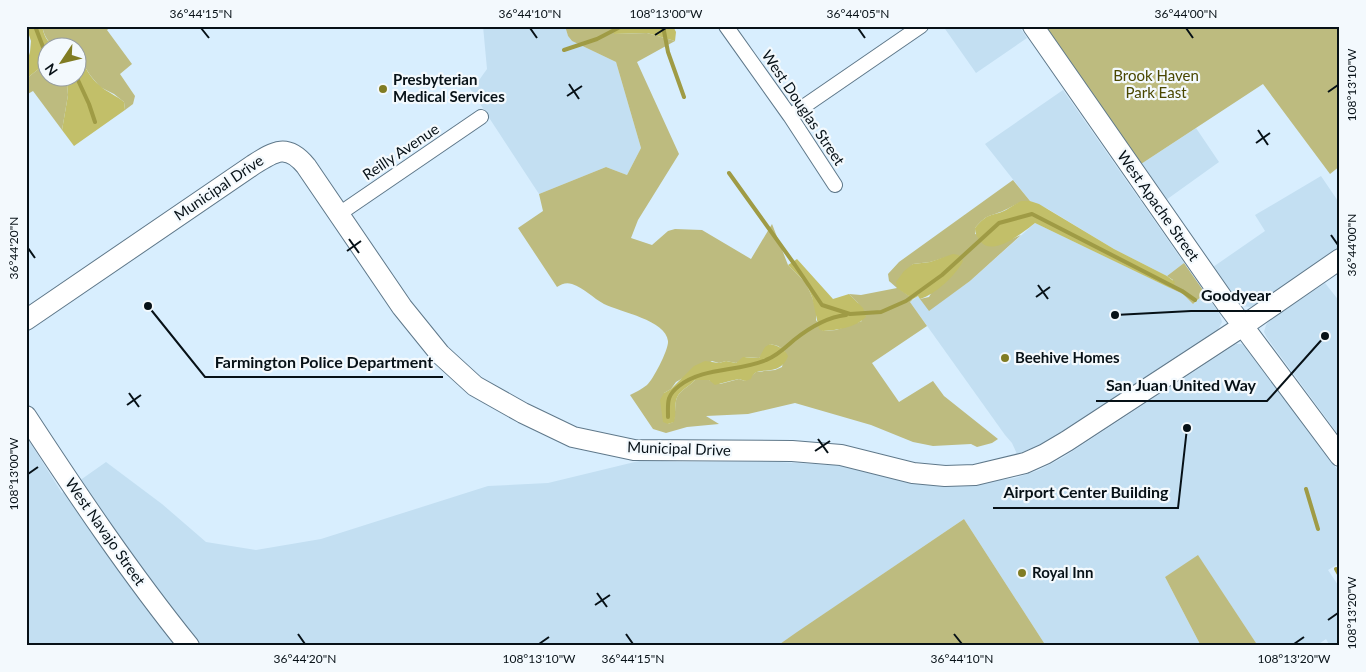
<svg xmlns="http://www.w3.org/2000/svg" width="1366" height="672" viewBox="0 0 1366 672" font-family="Lato,sans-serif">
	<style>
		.built { fill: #c3dff2 }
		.green { fill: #bdbb7f; fill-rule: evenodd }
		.forest { fill: #c2bf69 }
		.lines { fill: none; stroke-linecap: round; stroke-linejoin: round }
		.stream { stroke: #9f9b45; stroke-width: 4 }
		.street-casing { stroke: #5f788a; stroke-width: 16 }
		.secondary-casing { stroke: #5f788a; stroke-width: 22 }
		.street { stroke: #fff; stroke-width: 14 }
		.secondary { stroke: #fff; stroke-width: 20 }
		.ticks { fill: none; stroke: #071117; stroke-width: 2 }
		.poi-dot { fill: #807c23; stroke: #f3f9fd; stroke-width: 2 }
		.labels { text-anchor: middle; stroke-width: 4.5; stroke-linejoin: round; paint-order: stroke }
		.park-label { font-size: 15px; fill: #4a4700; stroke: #f3f9fd }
		.poi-label { font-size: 15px; font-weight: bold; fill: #071117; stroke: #f3f9fd; text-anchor: start }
		.street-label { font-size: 15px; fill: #071117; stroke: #f3f9fd }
		.leader { fill: none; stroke: #071117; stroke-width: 2 }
		.callout-dot { fill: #071117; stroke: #f3f9fd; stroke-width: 2 }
		.callout-label { font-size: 16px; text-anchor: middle; font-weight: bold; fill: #071117; stroke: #f3f9fd; stroke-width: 4.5; stroke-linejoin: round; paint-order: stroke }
		.neatline { fill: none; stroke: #071117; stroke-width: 2 }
		.ticks-label { font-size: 12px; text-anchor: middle; fill: #071117 }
	</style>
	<rect width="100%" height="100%" fill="#d8eefe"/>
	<!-- built -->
	<path class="built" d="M 483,26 L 565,26 L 568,36 L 572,41 L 616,62 L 641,148 L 627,175 L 606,167 L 539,194 L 467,84 L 471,86 L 477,83 L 487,69 Z
		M 943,26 L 1019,26 L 1027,38 L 976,73 Z
		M 1063,90 L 1184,263 L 1167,276 L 1114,249 L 1048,209 L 1030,201 L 985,144 Z
		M 1196,128 L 1219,162 L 1166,200 L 1141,164 Z
		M 1321,176 L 1340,204 L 1340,248 L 1254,306 L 1250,307 L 1242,306 L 1237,301 L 1213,267 L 1265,231 L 1255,215 Z
		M 1035,223 L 1183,294 L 1193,304 L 1205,293 L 1219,313 L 1222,322 L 1218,330 L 1057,435 L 1038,446 L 1017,454 L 1012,443 L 1005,435 L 910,302 L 918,296 L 929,310 L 970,281 Z
		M 1325,283 L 1340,302 L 1340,437 L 1267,338 L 1264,332 L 1266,325 L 1269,321 Z
		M 1236,344 L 1242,344 L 1250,351 L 1340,473 L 1340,563 L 1328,570 L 1340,588 L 1340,646 L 1330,646 L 1326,639 L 1316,646 L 1258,646 L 1198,556 L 1165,577 L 1201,646 L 1046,646 L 964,519 L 777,646 L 26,646 L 26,436 L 62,493 L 106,462 L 162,504 L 206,542 L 256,550 L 321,539 L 488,486 L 548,483 L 643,460 L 682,462 L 779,462 L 851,466 L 963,485 L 1015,478 L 1039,470 L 1062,458 Z"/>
	<!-- green -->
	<path class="green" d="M 42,26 L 112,26 L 107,30 L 132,64 L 120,74 L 135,96 L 133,104 L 125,110 L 124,102 L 114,94 L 100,87 L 90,75 L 78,56 L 78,48 C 57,47 47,48 42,26 Z
		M 565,26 L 614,26 L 614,34 L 647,33 L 675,41 L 637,62 L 679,154 L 638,220 L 631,238 L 652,245 L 668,231 L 675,229 L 702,230 L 751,259 L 772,224 L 788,265 L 806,283 L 812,297 L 816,309 L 816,320 L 823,331 L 836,330 L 862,321 L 858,303 L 849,294 L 861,295 L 897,288 L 889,281 L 888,274 L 899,262 L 1013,180 L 1030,201 C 1020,201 1015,205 1007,209 C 992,217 988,212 975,228 L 975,234 L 1007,241 L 1021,235 L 970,281 L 929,311 L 920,299 L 929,297 L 953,255 L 930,262 L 913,264 L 897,287 L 913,299 L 910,302 L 927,326 L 872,363 L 899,402 L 933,381 L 944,396 L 998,439 L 992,443 L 977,447 L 971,444 L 933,446 L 913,442 L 871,425 L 795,403 L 748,414 L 706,416 L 719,424 L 687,427 L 666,433 L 653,429 L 630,395 C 636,392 642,389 647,385 C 653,380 669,349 668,341 C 666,320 620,312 604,304 C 593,298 584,288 572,284 C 566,282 562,284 557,287 L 518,228 L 543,211 L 539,194 L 606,167 L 627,175 L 641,148 L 616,62 L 572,41 L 568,36 ZM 770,344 L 778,346 L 785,351 L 782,367 L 775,370 L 756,372 L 745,381 L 739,379 L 720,384 L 709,380 L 695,380 C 691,385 684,388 679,394 C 673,401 677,414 673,422 L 668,424 L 664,393 L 671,389 L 676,382 L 712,361 L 719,363 L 726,361 L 736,363 L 746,357 L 759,358 Z
		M 1045,26 L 1340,26 L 1340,166 L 1330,174 L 1263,84 L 1141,164 Z
		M 43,61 L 47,65 L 48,78 L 63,78 L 67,84 L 68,95 L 62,130 L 33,91 L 26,95 L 26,79 L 41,67 Z
		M 1184,263 L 1205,293 L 1193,304 L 1183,294 L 1170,288 L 1173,287 L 1173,280 L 1167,276 Z
		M 964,519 L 1046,646 L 777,646 L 797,632 Z
		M 1198,555 L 1258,646 L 1201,646 L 1165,577 Z"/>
	<!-- forest -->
	<path class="forest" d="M 26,26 L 42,26 C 46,43 49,44 66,47 L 48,48 L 47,65 L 43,61 L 41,67 L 26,79 L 26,65 L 30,52 L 31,41 Z
		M 614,26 L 673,26 L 676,32 L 675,41 L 647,33 L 614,34 Z
		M 78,56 C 85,66 90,78 100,86 C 107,92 117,96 124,102 L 125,110 L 74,146 L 62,130 L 68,95 L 67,84 L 63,78 L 78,78 Z
		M 1021,201 L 1030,201 L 1039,204 L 1114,249 L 1167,276 L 1175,282 L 1173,287 L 1170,288 L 1035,223 C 1025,231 993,257 981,242 C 977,237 975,234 975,228 C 988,212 991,217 1006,210 C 1011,207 1016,204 1021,201 Z
		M 953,254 L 959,255 L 963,261 C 957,274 935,295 920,299 L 918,296 L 913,299 L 897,288 L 896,282 L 904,271 L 913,264 L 930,262 Z
		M 797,259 L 833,299 L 849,294 L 863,308 L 866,317 C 855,328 837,330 823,331 L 819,329 L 812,297 L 806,283 L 788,265 Z
		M 770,344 C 778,346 784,348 788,356 C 779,380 755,363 751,379 L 745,381 L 739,379 L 730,381 L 715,385 L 709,380 L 695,380 C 691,385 684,388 679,394 C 673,401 677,414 674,422 L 668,424 L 663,422 L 660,400 L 664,393 L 671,389 L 694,366 L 705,361 L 719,363 L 726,361 L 736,363 L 743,357 L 759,358 L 765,347 Z"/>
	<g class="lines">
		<!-- stream -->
		<path class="stream" d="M 35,26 L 43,47 L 48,50
			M 663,26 L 668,52 L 684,97
			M 564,50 L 597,39 L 622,26
			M 77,78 L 89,104 L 95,122
			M 729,173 L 795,265 L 822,305 L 850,314 L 881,312 L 906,301 L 942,275 L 999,223 L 1032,214 L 1182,291 L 1195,300
			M 668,417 C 668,403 666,396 679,386 C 703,367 738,372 766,360 C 777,356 786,347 794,340 C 809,328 828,317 846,315
			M 1306,489 L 1318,529
			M 1336,569 L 1340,576"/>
		<defs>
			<path id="street" d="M 726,26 L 790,116 L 835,185
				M 790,116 L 921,26
				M 339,214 L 481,117"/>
			<path id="secondary" d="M 1033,26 L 1228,306 L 1340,456
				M 26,320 L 253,165 C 275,151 287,143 306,166 L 402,307 L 440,354 L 475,386 L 523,413 L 573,437 L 634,450 L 792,451 L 841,455 L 913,473 L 945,476 L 975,475 L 1025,463 L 1045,454 L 1067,441 L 1243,326 L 1340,259
				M 26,416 C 77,494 130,573 189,646"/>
		</defs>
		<!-- street casing -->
		<use href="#street" class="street-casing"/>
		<!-- secondary casing -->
		<use href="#secondary" class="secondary-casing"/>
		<!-- street -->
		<use href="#street" class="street"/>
		<!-- secondary -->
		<use href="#secondary" class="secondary"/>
	</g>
	<!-- ticks -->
	<path class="ticks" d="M 201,28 L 209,38M 530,28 L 537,38M 858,28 L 865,38M 1186,28 L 1193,38M 655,35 L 666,28M 569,84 L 579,99M 1328,92 L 1338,85M 567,96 L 582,86M 1258,130 L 1268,145M 1256,143 L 1270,133M 1331,235 L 1338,245M 349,239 L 359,253M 28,248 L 35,258M 347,251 L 361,241M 1038,285 L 1048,299M 1036,297 L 1050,287M 129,393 L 139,407M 127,405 L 141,395M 818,439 L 828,453M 815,451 L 830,441M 28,474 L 38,467M 597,593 L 607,607M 595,605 L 610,595M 1328,620 L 1338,613M 298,634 L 305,644M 626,634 L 633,644M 954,634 L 962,644M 539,644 L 549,637M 1294,644 L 1304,637"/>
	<!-- markers -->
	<g class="poi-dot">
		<circle cx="383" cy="89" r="5"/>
		<circle cx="1005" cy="358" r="5"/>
		<circle cx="1022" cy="573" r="5"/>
	</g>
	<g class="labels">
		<!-- park labels -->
		<g class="park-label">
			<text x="1156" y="81">Brook Haven<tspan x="1156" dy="17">Park East</tspan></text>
		</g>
		<!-- poi labels -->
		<g class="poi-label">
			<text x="393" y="85">Presbyterian<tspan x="393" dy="17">Medical Services</tspan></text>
			<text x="1015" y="363">Beehive Homes</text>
			<text x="1032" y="578">Royal Inn</text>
		</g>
		<!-- street labels -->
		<g class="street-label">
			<text transform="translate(803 108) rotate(56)" y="5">West Douglas Street</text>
			<text transform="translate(401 152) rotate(-34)" y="5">Reilly Avenue</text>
			<text transform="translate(219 188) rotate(-34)" y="5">Municipal Drive</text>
			<text transform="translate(1158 206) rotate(55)" y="5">West Apache Street</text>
			<text transform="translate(679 449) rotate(2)" y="5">Municipal Drive</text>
			<text transform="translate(105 532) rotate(55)" y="5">West Navajo Street</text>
		</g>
	</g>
	<!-- callouts -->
	<path class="leader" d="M1115 315L1191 311H1281M148 306L205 377H443M1325 336L1267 401H1096M1187 428L1178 508H993"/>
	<g class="callout-dot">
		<circle cx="1115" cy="315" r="5"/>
		<circle cx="148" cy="306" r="5"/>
		<circle cx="1325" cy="336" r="5"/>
		<circle cx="1187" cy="428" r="5"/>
	</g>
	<g class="callout-label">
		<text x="1236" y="301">Goodyear</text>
		<text x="324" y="368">Farmington Police Department</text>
		<text x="1181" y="391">San Juan United Way</text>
		<text x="1086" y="498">Airport Center Building</text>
	</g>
	<!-- border -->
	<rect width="1366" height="672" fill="none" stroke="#f3f9fd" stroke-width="55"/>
	<!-- north arrow -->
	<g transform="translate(62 62) rotate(235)"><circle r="24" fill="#f3f9fd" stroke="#959ca1"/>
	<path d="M0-4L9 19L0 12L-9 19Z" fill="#807c23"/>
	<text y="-8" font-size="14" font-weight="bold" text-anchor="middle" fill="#071117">N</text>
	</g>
	<rect x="28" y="28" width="1310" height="616" class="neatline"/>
	<g class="ticks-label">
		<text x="201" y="18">36°44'15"N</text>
		<text x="530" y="18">36°44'10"N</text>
		<text x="666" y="18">108°13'00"W</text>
		<text x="858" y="18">36°44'05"N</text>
		<text x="1186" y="18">36°44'00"N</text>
		<text transform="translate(1352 85) rotate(-90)" y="4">108°13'10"W</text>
		<text transform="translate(1352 245) rotate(-90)" y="4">36°44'00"N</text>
		<text transform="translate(14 248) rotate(-90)" y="4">36°44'20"N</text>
		<text transform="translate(14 474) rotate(-90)" y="4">108°13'00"W</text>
		<text transform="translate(1352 613) rotate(-90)" y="4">108°13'20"W</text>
		<text x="305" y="663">36°44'20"N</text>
		<text x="539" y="663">108°13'10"W</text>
		<text x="633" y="663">36°44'15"N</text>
		<text x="962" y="663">36°44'10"N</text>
		<text x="1294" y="663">108°13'20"W</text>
	</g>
</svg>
